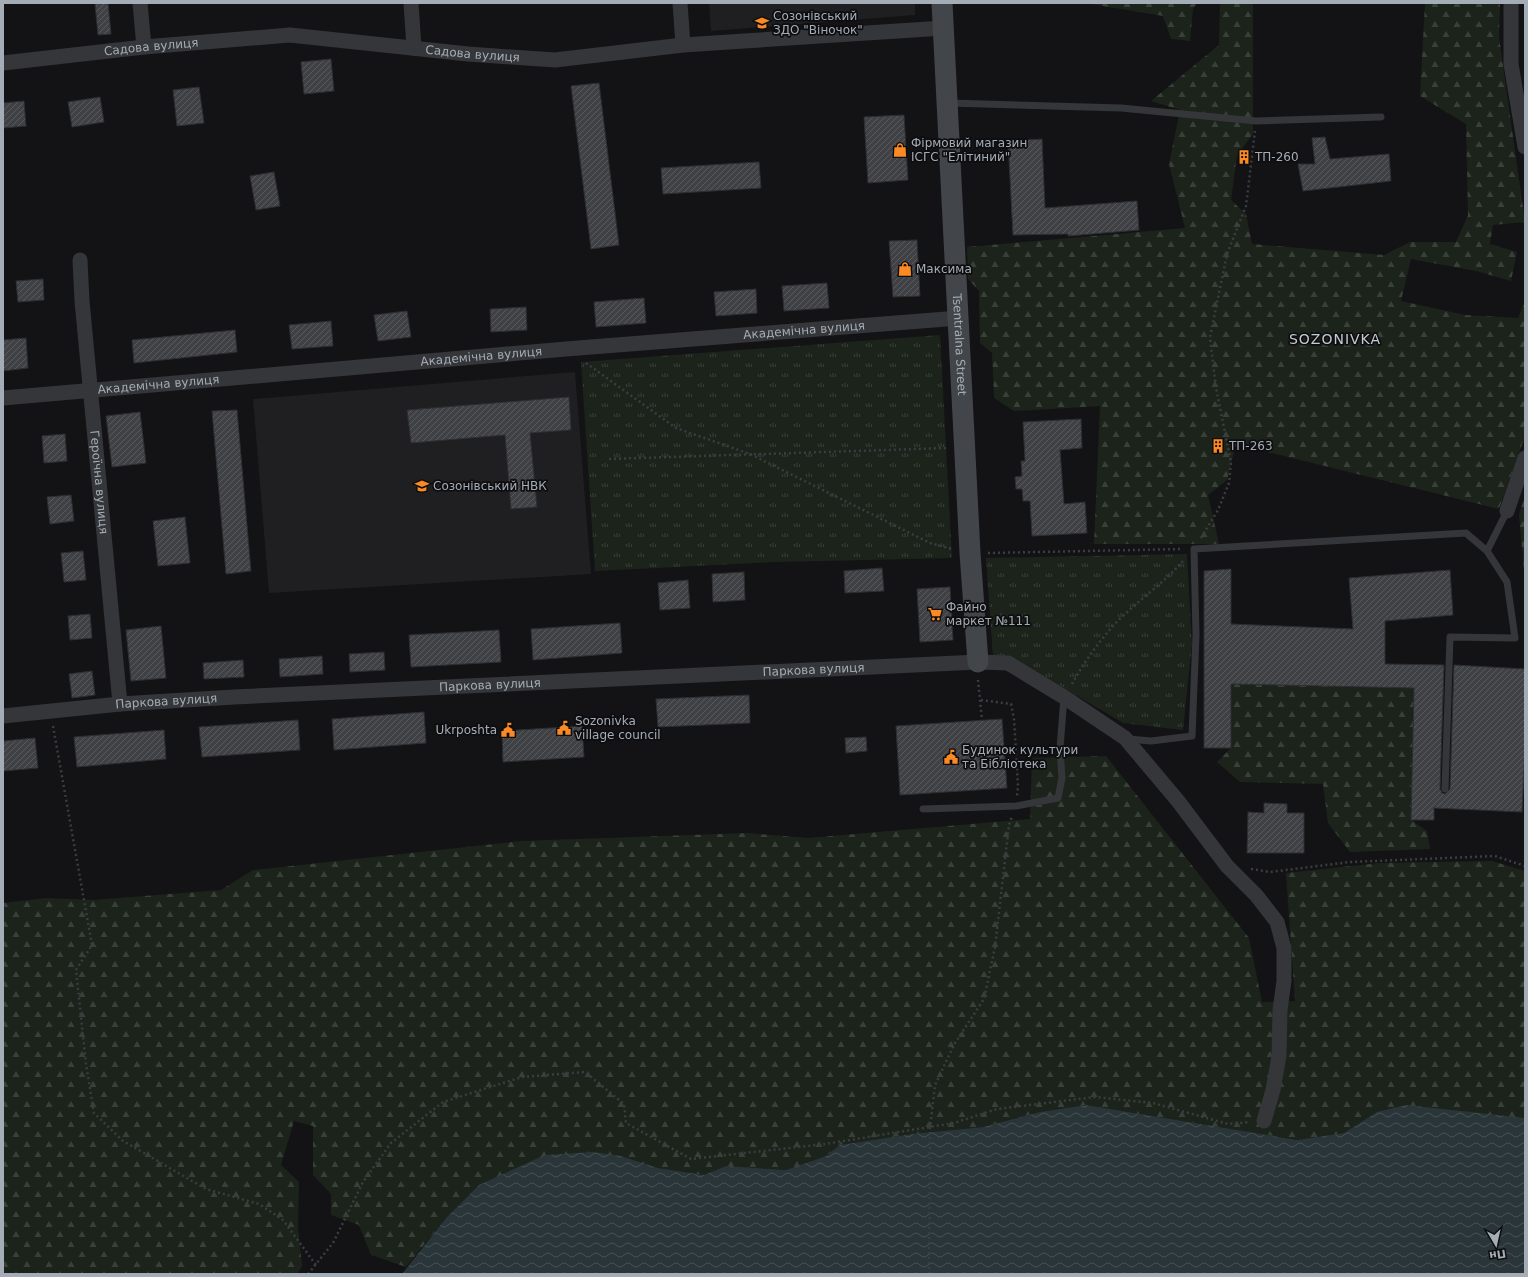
<svg xmlns="http://www.w3.org/2000/svg" width="1528" height="1277" viewBox="0 0 1528 1277" font-family="'DejaVu Sans',sans-serif">
	<style>
		.built { fill: #1f1f22 }
		.forest { fill: url(#forest-firs) }
		.park { fill: url(#park-tufts) }
		.water { fill: url(#water-waves) }
		.building { fill: url(#building-hatch); stroke: #2d2e31 }
		.lines { fill: none; stroke-linecap: round; stroke-linejoin: round }
		.path { stroke: #3a3d41; stroke-width: 2.5; stroke-dasharray: 2 3; stroke-linecap: butt }
		.lane { stroke: #34363a; stroke-width: 7 }
		.street { stroke: #34363a; stroke-width: 15 }
		.secondary { stroke: #42454a; stroke-width: 21 }
		.labels { text-anchor: middle; stroke-width: 3.5; stroke-linejoin: round; paint-order: stroke }
		.poi-label { font-size: 12px; fill: #a4adb6; stroke: #0e0e10; text-anchor: start }
		.street-label { font-size: 12px; fill: #a4adb6; stroke: #0e0e10 }
		.quarter-label { font-size: 14px; letter-spacing: 1px; fill: #c5cbd2; stroke: #0e0e10 }
	</style>
	<defs>
		<pattern id="forest-firs" width="22" height="20" patternUnits="userSpaceOnUse"><rect width="22" height="20" fill="#1b231b"/><path d="M5 1l3.5 6h-7zM16 11l3.5 6h-7z" fill="#39403a"/></pattern>
		<pattern id="park-tufts" width="24" height="20" patternUnits="userSpaceOnUse"><rect width="24" height="20" fill="#1b231b"/><path d="M3 7l-1-3M5 7V3M7 7l1-3M15 17l-1-3M17 17v-4M19 17l1-3" fill="none" stroke="#39403a"/></pattern>
		<pattern id="water-waves" width="16" height="10" patternUnits="userSpaceOnUse"><rect width="16" height="10" fill="#293539"/><path d="M0 5q4-4 8 0t8 0" fill="none" stroke="#455053"/></pattern>
		<pattern id="building-hatch" width="6" height="6" patternUnits="userSpaceOnUse"><rect width="6" height="6" fill="#3f4145"/><path d="M-1 1l2-2M0 6l6-6M5 7l2-2" fill="none" stroke="#585a5e"/></pattern>
	</defs>
	<rect width="100%" height="100%" fill="#131315"/>
	<!-- built -->
	<path class="built" d="M 709,3 L 915,3 L 915,15 L 711,31 Z
		M 575,372 L 591,574 L 269,593 L 253,399 Z"/>
	<!-- forest -->
	<path class="forest" d="M 1085,3 L 1198,3 L 1193,8 L 1190,41 L 1171,39 L 1163,16 Z
		M 1220,3 L 1253,3 L 1253,134 L 1237,155 L 1231,200 L 1246,214 L 1252,244 L 1384,255 L 1410,242 L 1456,242 L 1468,215 L 1466,124 L 1420,96 L 1425,3 L 1500,3 L 1499,37 L 1525,222 L 1493,225 L 1490,244 L 1517,252 L 1511,281 L 1476,271 L 1411,259 L 1401,301 L 1465,315 L 1518,318 L 1525,302 L 1525,436 L 1499,509 L 1236,444 L 1227,480 L 1208,495 L 1219,544 L 1094,544 L 1100,406 L 1014,411 L 994,398 L 992,353 L 980,343 L 979,291 L 968,279 L 967,247 L 1185,228 L 1169,164 L 1180,110 L 1151,101 L 1219,45 Z
		M 1525,496 L 1525,583 L 1519,514 Z
		M 1231,684 L 1414,688 L 1411,820 L 1427,831 L 1430,849 L 1350,852 L 1328,823 L 1323,784 L 1240,782 L 1217,762 L 1231,748 Z
		M 1106,756 L 1249,938 L 1262,1002 L 1295,1001 L 1286,873 L 1379,863 L 1492,861 L 1525,871 L 1525,1118 L 1377,1112 L 1344,1133 L 1297,1140 L 1086,1105 L 1040,1112 L 983,1127 L 912,1134 L 840,1145 L 826,1156 L 786,1170 L 726,1166 L 704,1175 L 658,1168 L 621,1156 L 479,1185 L 446,1218 L 406,1267 L 371,1255 L 359,1225 L 331,1215 L 331,1194 L 313,1175 L 313,1126 L 294,1121 L 281,1165 L 299,1182 L 298,1227 L 302,1266 L 297,1274 L 3,1274 L 3,903 L 46,898 L 93,900 L 221,890 L 253,870 L 521,841 L 747,833 L 808,838 L 1030,819 L 1032,758 Z"/>
	<!-- park -->
	<path class="park" d="M 940,335 L 952,558 L 776,562 L 595,571 L 581,362 Z
		M 1187,554 L 1192,644 L 1183,730 L 1123,723 L 1012,657 L 993,656 L 986,558 Z"/>
	<!-- water -->
	<path class="water" d="M 1086,1105 L 1297,1140 L 1344,1133 L 1377,1112 L 1406,1105 L 1525,1118 L 1525,1274 L 402,1274 L 446,1218 L 479,1185 L 545,1155 L 593,1152 L 621,1156 L 658,1168 L 704,1175 L 726,1166 L 786,1170 L 826,1156 L 840,1145 L 912,1134 L 983,1127 L 1040,1112 Z"/>
	<!-- building -->
	<path class="building" d="M 108,3 L 111,34 L 98,35 L 95,4 Z
		M 331,59 L 334,91 L 304,94 L 301,62 Z
		M 599,83 L 619,245 L 591,249 L 571,86 Z
		M 199,87 L 204,123 L 177,126 L 173,90 Z
		M 100,97 L 104,122 L 72,127 L 68,102 Z
		M 24,101 L 26,126 L 3,128 L 3,103 Z
		M 904,115 L 908,180 L 868,183 L 864,117 Z
		M 1325,137 L 1330,159 L 1389,154 L 1391,181 L 1303,191 L 1298,164 L 1315,164 L 1312,138 Z
		M 1042,139 L 1045,208 L 1137,201 L 1139,230 L 1068,236 L 1068,234 L 1013,235 L 1008,141 Z
		M 759,162 L 761,188 L 663,194 L 661,168 Z
		M 274,172 L 280,206 L 256,210 L 250,176 Z
		M 917,240 L 920,296 L 893,297 L 889,241 Z
		M 43,279 L 44,300 L 18,302 L 16,281 Z
		M 827,283 L 829,308 L 784,311 L 782,286 Z
		M 756,289 L 757,313 L 716,316 L 714,292 Z
		M 644,298 L 646,323 L 596,327 L 594,302 Z
		M 526,307 L 527,330 L 491,332 L 490,309 Z
		M 407,311 L 411,337 L 378,341 L 374,315 Z
		M 331,321 L 333,346 L 292,349 L 289,325 Z
		M 235,330 L 237,352 L 134,363 L 132,340 Z
		M 26,338 L 28,368 L 3,371 L 3,340 Z
		M 569,397 L 571,430 L 530,433 L 537,507 L 511,509 L 505,435 L 411,443 L 407,410 Z
		M 237,410 L 251,571 L 226,574 L 212,411 Z
		M 140,412 L 146,463 L 112,467 L 106,416 Z
		M 1081,419 L 1082,448 L 1060,450 L 1064,504 L 1085,502 L 1087,533 L 1032,536 L 1030,501 L 1023,501 L 1022,489 L 1016,489 L 1015,477 L 1022,476 L 1021,461 L 1025,461 L 1023,422 Z
		M 65,434 L 67,461 L 44,463 L 42,436 Z
		M 71,495 L 74,521 L 50,524 L 47,497 Z
		M 185,517 L 190,563 L 158,566 L 153,521 Z
		M 83,551 L 86,580 L 64,582 L 61,553 Z
		M 882,568 L 884,591 L 845,593 L 844,571 Z
		M 1231,569 L 1231,624 L 1353,629 L 1349,578 L 1450,570 L 1453,615 L 1385,621 L 1385,664 L 1444,665 L 1440,789 L 1442,793 L 1445,794 L 1450,789 L 1454,665 L 1525,669 L 1525,747 L 1522,812 L 1434,808 L 1434,820 L 1411,820 L 1414,688 L 1231,684 L 1231,748 L 1204,748 L 1204,571 Z
		M 744,572 L 745,600 L 713,602 L 712,574 Z
		M 688,580 L 690,608 L 660,610 L 658,583 Z
		M 950,587 L 953,640 L 920,642 L 917,589 Z
		M 90,614 L 92,638 L 70,640 L 68,616 Z
		M 620,623 L 622,653 L 533,660 L 531,629 Z
		M 161,626 L 166,678 L 131,681 L 126,630 Z
		M 499,630 L 501,662 L 411,667 L 409,635 Z
		M 384,652 L 385,670 L 350,672 L 349,654 Z
		M 322,656 L 323,674 L 280,677 L 279,659 Z
		M 243,660 L 244,677 L 204,679 L 203,663 Z
		M 92,671 L 95,695 L 72,698 L 69,674 Z
		M 749,695 L 750,723 L 658,727 L 656,699 Z
		M 424,712 L 426,743 L 334,750 L 332,719 Z
		M 1002,719 L 1007,788 L 900,795 L 896,726 Z
		M 298,720 L 300,750 L 202,757 L 199,727 Z
		M 582,726 L 584,757 L 503,762 L 502,731 Z
		M 164,730 L 166,759 L 77,767 L 74,737 Z
		M 866,737 L 867,751 L 846,753 L 845,738 Z
		M 35,738 L 38,768 L 3,771 L 3,741 Z
		M 1264,803 L 1287,804 L 1287,813 L 1304,813 L 1304,853 L 1247,853 L 1248,812 L 1264,813 Z"/>
	<g class="lines">
		<!-- path -->
		<path class="path" d="M 586,363 L 676,428 L 750,454 L 930,543 L 952,549
			M 609,459 L 947,448
			M 1201,538 L 1218,510 L 1229,483 L 1231,462 L 1216,388 L 1210,337 L 1227,254 L 1246,206 L 1255,131
			M 988,553 L 1183,549
			M 978,680 L 982,720
			M 1072,684 C 1083,664 1097,644 1113,626 C 1134,603 1162,585 1183,561
			M 981,700 L 1011,704 L 1014,719 L 1018,786 L 1017,796
			M 53,726 L 92,945 L 76,970 L 86,1064 L 94,1113 L 123,1141 L 206,1189 L 259,1204 L 283,1220 L 316,1265
			M 1251,869 L 1270,872 L 1350,862 L 1495,856 L 1525,866
			M 308,1274 L 333,1243 L 363,1182 L 391,1143 L 443,1102 L 522,1077 L 585,1072 L 624,1104 L 626,1123 L 691,1159 L 825,1144 L 954,1123 L 997,1109 L 1095,1097 L 1153,1103 L 1228,1124 L 1250,1122
			M 929,1274 L 930,1129 L 935,1085 L 955,1043 L 984,999 L 995,947 L 1009,825 L 1012,816"/>
		<!-- lane -->
		<path class="lane" d="M 949,103 L 1121,108 L 1256,121 L 1381,117
			M 1487,551 L 1507,511
			M 1128,739 L 1151,741 L 1192,736 L 1196,635 L 1194,549 L 1466,533 L 1487,551 L 1507,582 L 1515,638 L 1450,637 L 1445,789
			M 923,809 L 1016,806 L 1058,798 L 1062,778 L 1060,748 L 1064,697"/>
		<!-- street -->
		<g class="street">
			<path d="M 140,3 L 144,47"/>
			<path d="M 411,3 L 414,48"/>
			<path d="M 680,3 L 683,45"/>
			<path d="M 1511,3 L 1511,64 L 1525,147"/>
			<path id="s1" d="M 3,63 L 144,47 L 290,35 L 468,54 L 555,60 L 683,45 L 944,28"/>
			<path id="s2" d="M 80,260 L 82,301 L 120,704"/>
			<path id="s3" d="M 3,398 L 566,349 L 959,318"/>
			<path d="M 1507,511 L 1525,458"/>
			<path id="s4" d="M 3,716 L 120,704 L 234,697 L 978,662 L 1008,663 L 1064,697 L 1125,738 L 1178,801 L 1227,866 L 1256,895 L 1277,922 L 1284,948 L 1284,981 L 1280,1010 L 1279,1056 L 1273,1090 L 1264,1121"/>
		</g>
		<!-- secondary -->
		<path class="secondary" id="s5" d="M 942,3 L 970,553 L 978,662"/>
	</g>
	<!-- icons -->
	<defs>
		<symbol id="school-bare" viewBox="-9 -9 18 18"><path d="M0-5L7-2L0 1L-7-2ZM-4 1L0 2.5L4 1V4Q0 6-4 4Z" fill="#fb8a24" stroke="#0e0e10" stroke-width="2.5" paint-order="stroke"/></symbol>
		<symbol id="shop-bare" viewBox="-9 -9 18 18"><path d="M-5-2.5h2.3a2.7 3.5 0 0 1 5.4 0H5L5.5 6h-11ZM-1.5-2.5h3a1.5 2.3 0 0 0-3 0Z" fill="#fb8a24" stroke="#0e0e10" stroke-width="2.5" paint-order="stroke"/></symbol>
		<symbol id="building-bare" viewBox="-9 -9 18 18"><path d="M-4-6H4V6H1V3H-1V6H-4ZM-2.5-4.3h1.7v1.8h-1.7ZM.8-4.3h1.7v1.8H.8ZM-2.5-1h1.7V.8h-1.7ZM.8-1h1.7V.8H.8Z" fill="#fb8a24" stroke="#0e0e10" stroke-width="2.5" paint-order="stroke"/></symbol>
		<symbol id="supermarket-bare" viewBox="-9 -9 18 18"><path d="M-6-5.5h2.5l.6 2H6L4.5 2H-2.5L-4.4-4H-6ZM-1.5 3.2a1.3 1.3 0 1 0 .1 0ZM3 3.2a1.3 1.3 0 1 0 .1 0Z" fill="#fb8a24" stroke="#0e0e10" stroke-width="2.5" paint-order="stroke"/></symbol>
		<symbol id="civic-bare" viewBox="-9 -9 18 18"><path d="M-.6-6.5H3V-4.5H.6V-3L4-1V1h2V6H-6V1h2V-1L-.6-3ZM-1.2 2.5V6h2.4V2.5Z" fill="#fb8a24" stroke="#0e0e10" stroke-width="2.5" paint-order="stroke"/></symbol>
	</defs>
	<g fill-rule="evenodd">
		<use href="#school-bare" x="752" y="13" width="20" height="20"/>
		<use href="#shop-bare" x="890" y="140" width="20" height="20"/>
		<use href="#building-bare" x="1234" y="147" width="20" height="20"/>
		<use href="#shop-bare" x="895" y="259" width="20" height="20"/>
		<use href="#building-bare" x="1208" y="436" width="20" height="20"/>
		<use href="#school-bare" x="412" y="476" width="20" height="20"/>
		<use href="#supermarket-bare" x="925" y="604" width="20" height="20"/>
		<use href="#civic-bare" x="554" y="718" width="20" height="20"/>
		<use href="#civic-bare" x="498" y="720" width="20" height="20"/>
		<use href="#civic-bare" x="941" y="747" width="20" height="20"/>
	</g>
	<g class="labels">
		<!-- poi labels -->
		<g class="poi-label">
			<text x="773" y="20">Созонівський<tspan x="773" dy="14">ЗДО "Віночок"</tspan></text>
			<text x="911" y="147">Фірмовий магазин<tspan x="911" dy="14">ІСГС "Елітиний"</tspan></text>
			<text x="1255" y="161">ТП-260</text>
			<text x="916" y="273">Максима</text>
			<text x="1229" y="450">ТП-263</text>
			<text x="433" y="490">Созонівський НВК</text>
			<text x="946" y="611">Файно<tspan x="946" dy="14">маркет №111</tspan></text>
			<text x="575" y="725">Sozonivka<tspan x="575" dy="14">village council</tspan></text>
			<text x="497" y="734" text-anchor="end">Ukrposhta</text>
			<text x="962" y="754">Будинок культури<tspan x="962" dy="14">та Бібліотека</tspan></text>
		</g>
		<!-- street labels -->
		<g class="street-label">
			<text dy="4" stroke="none"><textPath href="#s1" startOffset="149">Садова вулиця</textPath></text>
			<text dy="4" stroke="none"><textPath href="#s1" startOffset="472">Садова вулиця</textPath></text>
			<text dy="4" stroke="none"><textPath href="#s3" startOffset="804">Академічна вулиця</textPath></text>
			<text dy="4" stroke="none"><textPath href="#s5" startOffset="342">Tsentralna Street</textPath></text>
			<text dy="4" stroke="none"><textPath href="#s3" startOffset="480">Академічна вулиця</textPath></text>
			<text dy="4" stroke="none"><textPath href="#s3" startOffset="156">Академічна вулиця</textPath></text>
			<text dy="4" stroke="none"><textPath href="#s2" startOffset="223">Героїчна вулиця</textPath></text>
			<text dy="4" stroke="none"><textPath href="#s4" startOffset="812">Паркова вулиця</textPath></text>
			<text dy="4" stroke="none"><textPath href="#s4" startOffset="488">Паркова вулиця</textPath></text>
			<text dy="4" stroke="none"><textPath href="#s4" startOffset="164">Паркова вулиця</textPath></text>
		</g>
		<!-- quarter labels -->
		<g class="quarter-label">
			<text x="1335" y="344">SOZONIVKA</text>
		</g>
	</g>
	<!-- border -->
	<rect width="1528" height="1277" fill="none" stroke="#a4adb6" stroke-width="8"/>
	<!-- north arrow -->
	<g transform="translate(1496 1245) rotate(171)" stroke="#0e0e10" stroke-width="3" paint-order="stroke">
	<path d="M0-3L7 15L0 10L-7 15Z" fill="#a4adb6"/>
	<text y="-6" font-size="11" font-weight="bold" text-anchor="middle" fill="#a4adb6">Пн</text>
	</g>
</svg>
